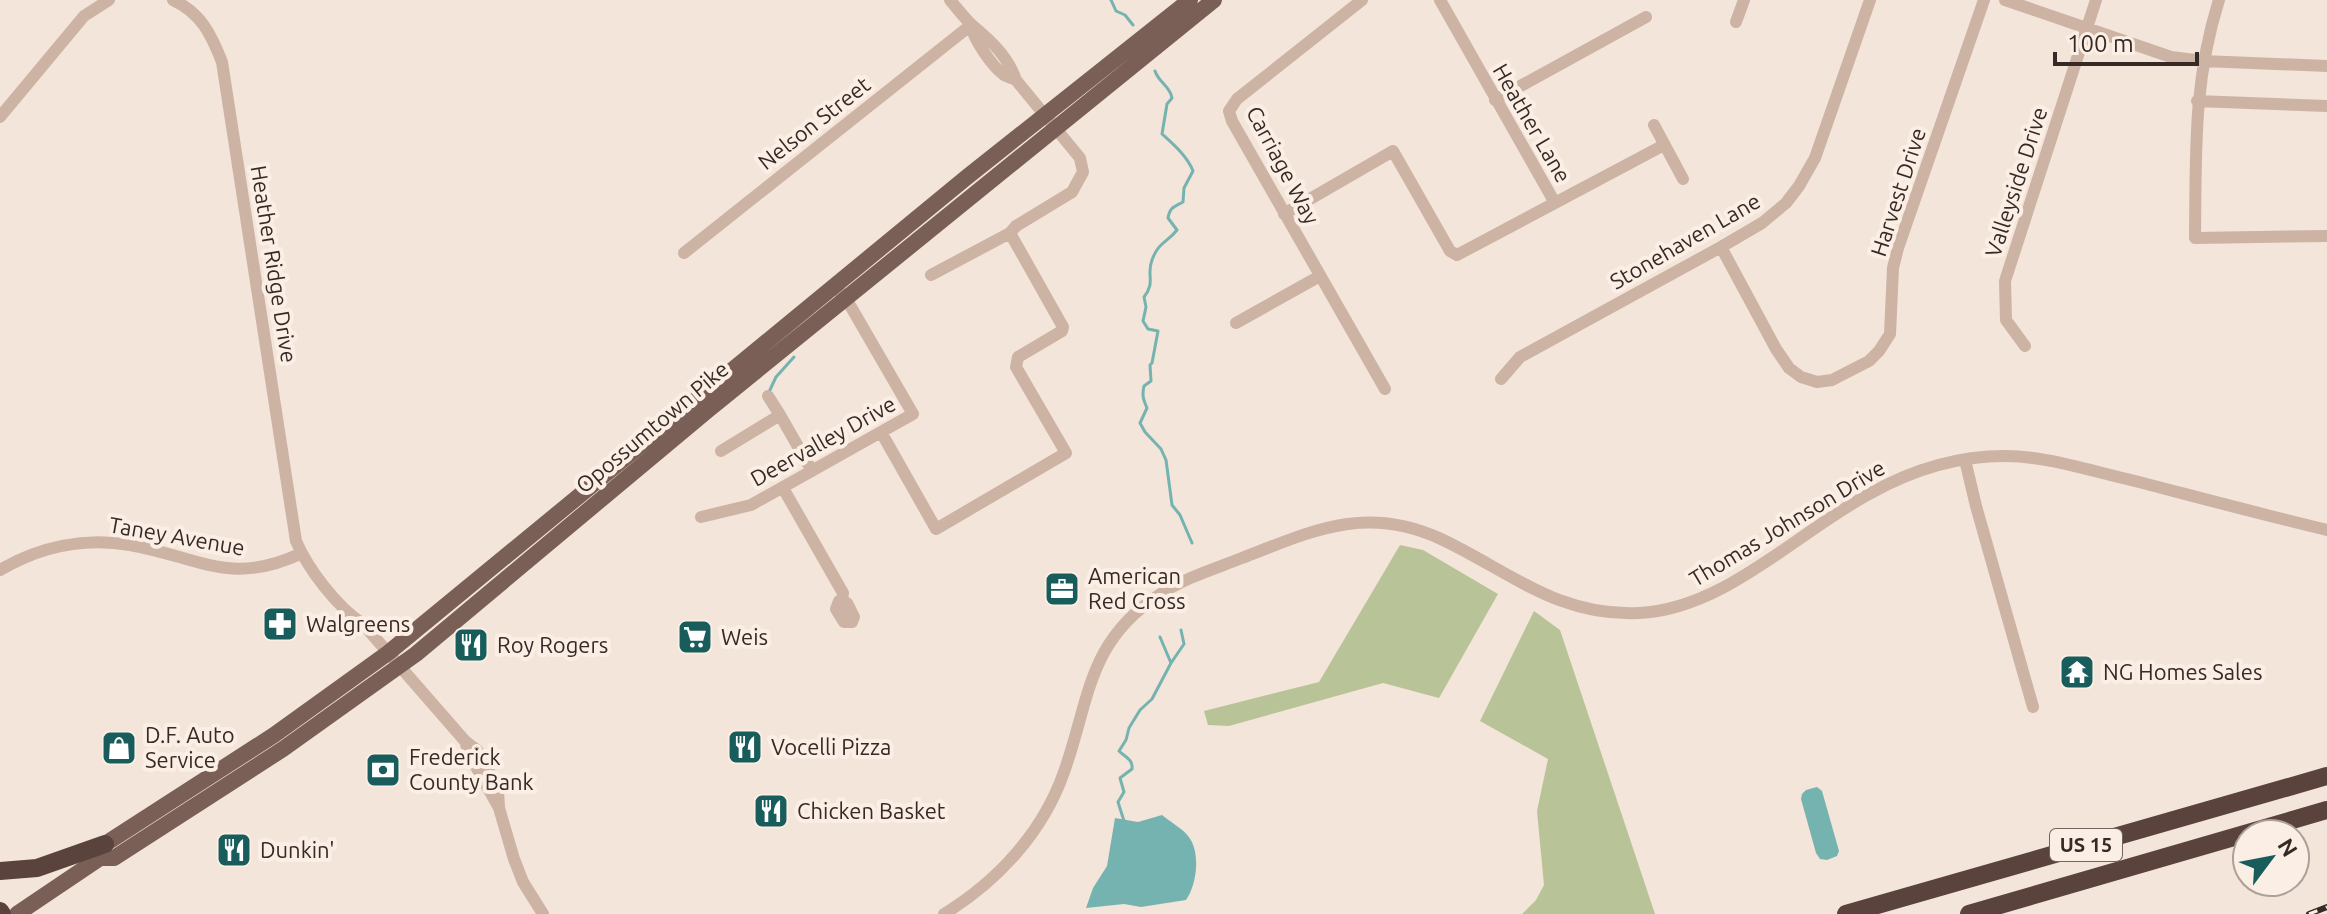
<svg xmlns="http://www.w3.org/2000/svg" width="2327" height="914" viewBox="0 0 2327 914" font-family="Ubuntu,sans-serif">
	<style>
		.green { fill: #b8c497 }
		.water { fill: #75b3b1 }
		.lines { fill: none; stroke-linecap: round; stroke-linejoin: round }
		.stream { stroke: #75b3b1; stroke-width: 3 }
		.minor { stroke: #ccb3a4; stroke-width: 12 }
		.major { stroke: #7a5f56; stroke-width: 16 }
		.highway { stroke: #59433c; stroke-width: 18 }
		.rail-casing { stroke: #372a26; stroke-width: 6 }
		.rail { stroke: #fbefe5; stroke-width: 3; stroke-dasharray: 9; stroke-linecap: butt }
		.labels { text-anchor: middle; stroke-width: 8; stroke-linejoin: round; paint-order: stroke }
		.shield { fill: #fbefe5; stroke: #72655f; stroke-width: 2 }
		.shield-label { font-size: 20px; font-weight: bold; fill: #372a26 }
		.street-label { font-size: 22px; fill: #372a26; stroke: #fbefe5 }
		.poi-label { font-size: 22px; fill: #372a26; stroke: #fbefe5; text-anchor: start }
	</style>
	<rect width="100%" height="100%" fill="#f3e5d9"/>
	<!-- green -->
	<path class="green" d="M 1400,545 L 1423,550 L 1498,594 L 1439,698 L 1383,683 L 1229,726 L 1208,725 L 1204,711 L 1319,682 Z
		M 1534,611 L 1560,630 L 1655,914 L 1522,914 L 1536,900 L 1544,885 L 1537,811 L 1548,759 L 1480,721 Z"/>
	<!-- water -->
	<path class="water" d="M 1817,787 L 1822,791 L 1839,851 L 1837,856 L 1827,860 L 1820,859 L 1816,853 L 1801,799 L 1802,794 L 1806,790 Z
		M 1162,815 C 1170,822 1182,828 1188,836 C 1201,851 1197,885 1186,900 L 1141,907 L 1124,904 L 1086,908 L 1093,888 L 1107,866 L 1115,818 L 1138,822 Z"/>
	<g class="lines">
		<!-- stream -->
		<path class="stream" d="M 1111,0 L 1116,11 L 1125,15 L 1133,25
			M 1155,71 C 1159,83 1170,86 1172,98 L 1167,104 L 1162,134 C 1173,144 1187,156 1193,171 L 1184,188 L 1183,202 C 1174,207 1170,207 1168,218 L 1177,230 C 1167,243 1159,241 1152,260 C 1146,275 1156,282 1144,297 L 1146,307 L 1143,321 L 1148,329 L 1158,331 L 1152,363 L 1150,365 L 1151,381 L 1144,386 C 1142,395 1143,399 1147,408 L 1140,423 L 1145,432 L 1161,449 L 1166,460 L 1172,505 L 1180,515 L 1192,543
			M 769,392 L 776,377 L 794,357
			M 1160,637 L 1171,663
			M 1124,821 L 1118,802 L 1124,792 L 1120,778 L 1132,769 C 1133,759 1125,757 1119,751 L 1126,740 L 1129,728 L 1140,710 L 1152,699 L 1171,663 L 1184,644 L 1181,630"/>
		<!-- minor -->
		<path class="minor" d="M 173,0 C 201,13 211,34 222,62 L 296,541 C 308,569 337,607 363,624 L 465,741 L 477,750 L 492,777 L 498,790 L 499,808 L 514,859 L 523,882 L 543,914
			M 1362,0 L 1237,99 L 1229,111 L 1232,121 L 1385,389
			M 1440,0 L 1555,203
			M 2005,0 L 2171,57 L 2203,61 L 2327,66
			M 2219,0 C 2193,82 2196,154 2195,238 L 2327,236
			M 1736,22 L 1744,0
			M 971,25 C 973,39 992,66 1004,75 C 1005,76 1015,79 1016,80
			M 1495,100 L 1646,17
			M 2197,101 L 2327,106
			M 0,117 L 84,16 L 109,0
			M 1654,125 L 1683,179
			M 1284,214 L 1393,151 L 1450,251 L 1457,255 L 1664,145
			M 1721,247 L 1776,349 L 1789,368 L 1801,377 L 1817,382 L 1832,380 L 1869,361 L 1879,351 L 1890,334 L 1893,268 L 1898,248 L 1984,0
			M 684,253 L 971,25
			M 931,275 L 1010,233
			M 1236,323 L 1320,276
			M 2025,346 L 2006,320 L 2005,281 L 2096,0
			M 1501,379 L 1520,357 L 1721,247 L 1762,223 L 1786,203 L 1799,186 L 1815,158 L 1870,0
			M 768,396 L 780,415
			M 881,432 L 936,529 L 1066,453 L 1016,367 L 1018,357 L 1062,331 L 1063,327 L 1010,233 L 1016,226 L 1072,192 L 1083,172 L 1080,158 L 1016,80 C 1008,56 990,40 972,25 C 964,18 957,8 950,0
			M 721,451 L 780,415 L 812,471
			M 1965,460 L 1976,506 L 2033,707
			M 783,488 L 843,593 L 842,600
			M 701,517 L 751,505 L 913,414 L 851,307 L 835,286
			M 0,570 C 39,547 84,537 130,545 C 199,557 230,587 302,553
			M 839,601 L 847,603 L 854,617 L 852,622 L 844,622 L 836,609 Z
			M 465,741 L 470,756 L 498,806
			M 944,914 C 998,881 1043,832 1064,772 C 1090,699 1087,642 1159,595 C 1184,578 1214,569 1242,558 C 1312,531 1366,504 1441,539 C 1509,571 1558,617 1639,613 C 1725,609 1797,532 1871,493 C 1912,470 1958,456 2005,456 C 2046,456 2087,470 2127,479 C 2193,496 2260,514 2327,530"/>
		<!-- major -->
		<path class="major" d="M 100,858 L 114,858 L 283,749 L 416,654 L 708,410 L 1214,0
			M 17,914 L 100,858 L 105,844 L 274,735 L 388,653 L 967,177 L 1190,0"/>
		<!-- highway -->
		<path class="highway" d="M 0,871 L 37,868 L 105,844
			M 0,911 L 2,914
			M 1846,914 L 2327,776
			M 1969,914 L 2327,810"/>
		<defs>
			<path id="rail" d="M 2309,914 L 2327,907"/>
		</defs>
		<!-- rail casing -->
		<use href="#rail" class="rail-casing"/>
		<!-- rail -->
		<use href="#rail" class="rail"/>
	</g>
	<!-- icons -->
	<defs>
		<symbol id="office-square" viewBox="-11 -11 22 22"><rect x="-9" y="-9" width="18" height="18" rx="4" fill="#185c5c" stroke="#fbefe5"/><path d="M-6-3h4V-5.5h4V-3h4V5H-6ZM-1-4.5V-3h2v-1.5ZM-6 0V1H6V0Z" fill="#fff"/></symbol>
		<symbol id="pharmacy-square" viewBox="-11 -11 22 22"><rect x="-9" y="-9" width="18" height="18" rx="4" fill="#185c5c" stroke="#fbefe5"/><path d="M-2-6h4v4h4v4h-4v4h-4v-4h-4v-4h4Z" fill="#fff"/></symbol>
		<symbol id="supermarket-square" viewBox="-11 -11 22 22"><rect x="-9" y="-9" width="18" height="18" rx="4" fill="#185c5c" stroke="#fbefe5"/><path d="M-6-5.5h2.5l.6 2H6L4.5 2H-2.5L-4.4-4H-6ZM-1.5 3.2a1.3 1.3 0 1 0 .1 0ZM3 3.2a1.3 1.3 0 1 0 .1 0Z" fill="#fff"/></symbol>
		<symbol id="restaurant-square" viewBox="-11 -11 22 22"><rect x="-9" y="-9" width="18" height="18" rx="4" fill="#185c5c" stroke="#fbefe5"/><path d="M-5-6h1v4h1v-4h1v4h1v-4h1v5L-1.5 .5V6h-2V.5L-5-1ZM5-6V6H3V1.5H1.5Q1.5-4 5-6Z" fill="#fff"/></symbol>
		<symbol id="temple-square" viewBox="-11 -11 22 22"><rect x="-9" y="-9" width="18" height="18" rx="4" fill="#185c5c" stroke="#fbefe5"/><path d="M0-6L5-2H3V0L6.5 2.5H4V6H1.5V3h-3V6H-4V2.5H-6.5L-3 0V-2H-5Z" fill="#fff"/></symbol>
		<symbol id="shop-square" viewBox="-11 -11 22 22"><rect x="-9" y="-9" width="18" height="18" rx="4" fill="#185c5c" stroke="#fbefe5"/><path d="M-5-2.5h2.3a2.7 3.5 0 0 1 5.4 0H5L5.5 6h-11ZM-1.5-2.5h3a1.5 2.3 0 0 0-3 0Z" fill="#fff"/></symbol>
		<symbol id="bank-square" viewBox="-11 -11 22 22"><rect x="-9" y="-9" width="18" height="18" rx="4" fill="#185c5c" stroke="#fbefe5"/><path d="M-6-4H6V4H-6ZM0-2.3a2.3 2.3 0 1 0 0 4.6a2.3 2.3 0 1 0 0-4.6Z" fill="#fff"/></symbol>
	</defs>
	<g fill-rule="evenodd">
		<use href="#office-square" x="1042" y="569" width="40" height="40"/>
		<use href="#pharmacy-square" x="260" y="604" width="40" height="40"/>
		<use href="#supermarket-square" x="675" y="617" width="40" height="40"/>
		<use href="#restaurant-square" x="451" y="625" width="40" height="40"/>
		<use href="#temple-square" x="2057" y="652" width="40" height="40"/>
		<use href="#restaurant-square" x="725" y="727" width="40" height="40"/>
		<use href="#shop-square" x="99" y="728" width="40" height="40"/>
		<use href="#bank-square" x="363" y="750" width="40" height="40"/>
		<use href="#restaurant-square" x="751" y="791" width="40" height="40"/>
		<use href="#restaurant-square" x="214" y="830" width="40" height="40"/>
	</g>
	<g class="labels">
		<!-- shield labels -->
		<rect class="shield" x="2050" y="829" width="72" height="32" rx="6"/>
		<g class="shield-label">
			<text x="2086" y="852">US 15</text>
		</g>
		<!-- street labels -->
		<g class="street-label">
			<text transform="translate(814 123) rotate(-38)" y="8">Nelson Street</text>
			<text transform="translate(1532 123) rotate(60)" y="8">Heather Lane</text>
			<text transform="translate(1283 165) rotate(62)" y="8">Carriage Way</text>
			<text transform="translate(2016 182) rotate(-72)" y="8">Valleyside Drive</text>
			<text transform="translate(1898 192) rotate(-72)" y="8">Harvest Drive</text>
			<text transform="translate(1685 241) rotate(-30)" y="8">Stonehaven Lane</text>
			<text transform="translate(274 264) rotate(81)" y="8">Heather Ridge Drive</text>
			<text transform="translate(652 427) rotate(-40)" y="8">Opossumtown Pike</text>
			<text transform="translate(823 441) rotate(-29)" y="8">Deervalley Drive</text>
			<text transform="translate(1787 523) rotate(-31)" y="8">Thomas Johnson Drive</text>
			<text transform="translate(177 536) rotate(10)" y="8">Taney Avenue</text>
		</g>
		<!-- poi labels -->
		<g class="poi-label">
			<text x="1088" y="584">American<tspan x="1088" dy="25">Red Cross</tspan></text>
			<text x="306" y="632">Walgreens</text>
			<text x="721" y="645">Weis</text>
			<text x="497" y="653">Roy Rogers</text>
			<text x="2103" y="680">NG Homes Sales</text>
			<text x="145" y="743">D.F. Auto<tspan x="145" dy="25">Service</tspan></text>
			<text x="771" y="755">Vocelli Pizza</text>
			<text x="409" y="765">Frederick<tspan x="409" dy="25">County Bank</tspan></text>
			<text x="797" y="819">Chicken Basket</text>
			<text x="260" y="858">Dunkin'</text>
		</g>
	</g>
	<!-- north arrow -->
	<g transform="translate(2271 858) rotate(58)"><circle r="38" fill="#fbefe5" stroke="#ada099" stroke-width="2"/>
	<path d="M0-6L14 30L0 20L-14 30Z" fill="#185c5c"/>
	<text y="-12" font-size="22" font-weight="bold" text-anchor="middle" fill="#372a26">N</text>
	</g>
	<!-- scale -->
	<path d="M2055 52v12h142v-12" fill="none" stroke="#372a26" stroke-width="4"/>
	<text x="2067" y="52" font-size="24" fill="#372a26" stroke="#fbefe5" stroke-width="6" paint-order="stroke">100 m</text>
</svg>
